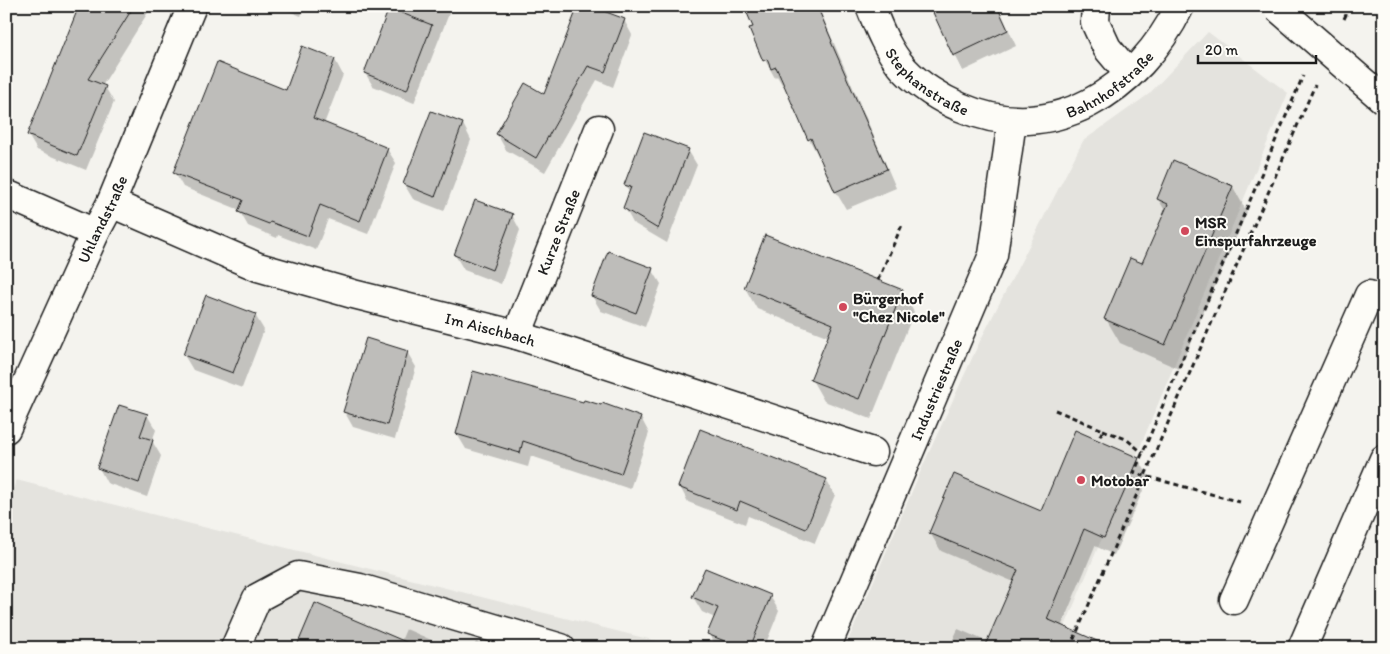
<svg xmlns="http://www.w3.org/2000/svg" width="1390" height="654" viewBox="0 0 1390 654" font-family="Itim,sans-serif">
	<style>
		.built { fill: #e4e3de }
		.shadow { fill: #0003 }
		.building { fill: #bebdba; stroke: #1c1c1c }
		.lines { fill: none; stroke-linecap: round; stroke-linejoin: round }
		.minor-casing { stroke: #1c1c1c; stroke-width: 31 }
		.major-casing { stroke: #1c1c1c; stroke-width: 31 }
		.path { stroke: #1c1c1c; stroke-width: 3; stroke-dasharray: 5 4; stroke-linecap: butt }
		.minor { stroke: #fdfcf7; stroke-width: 28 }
		.major { stroke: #fdfcf7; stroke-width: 28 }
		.major-bridge-casing { stroke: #1c1c1c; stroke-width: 31; stroke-linecap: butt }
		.major-bridge { stroke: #fdfcf7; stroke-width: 28 }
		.poi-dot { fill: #d1495b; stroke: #fdfcf7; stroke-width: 2 }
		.labels { text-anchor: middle; stroke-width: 4; stroke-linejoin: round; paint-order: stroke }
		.street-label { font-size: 16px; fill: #1c1c1c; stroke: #fdfcf7 }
		.poi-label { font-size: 16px; font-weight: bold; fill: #1c1c1c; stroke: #fdfcf7; text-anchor: start }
	</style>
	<rect width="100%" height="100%" fill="#f4f3ee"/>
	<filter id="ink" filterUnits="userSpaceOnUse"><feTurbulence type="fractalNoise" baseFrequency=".02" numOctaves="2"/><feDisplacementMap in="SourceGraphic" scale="10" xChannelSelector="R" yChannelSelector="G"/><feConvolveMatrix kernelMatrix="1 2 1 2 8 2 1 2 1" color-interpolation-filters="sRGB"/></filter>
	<g filter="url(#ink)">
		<!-- built -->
		<path class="built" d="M 1208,32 L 1288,93 L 1056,648 L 845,648 L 925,461 L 979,343 L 1083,141 L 1149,94 Z
			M 16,480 L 684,648 L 6,648 L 6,510 Z"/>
		<!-- shadow -->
		<path class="shadow" d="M 81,6 L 152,6 L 102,86 L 105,87 L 114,102 L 86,170 L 37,150 L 28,135 Z
			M 277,6 L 305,6 L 301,16 Z
			M 388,6 L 452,6 L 414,103 L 373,86 L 365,73 L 391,7 Z
			M 745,6 L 818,6 L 896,188 L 846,209 L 836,192 L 821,157 L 819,157 L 809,139 L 785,85 L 783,86 L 777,76 L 775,78 L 765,60 L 754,27 Z
			M 931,6 L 998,6 L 1016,46 L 963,71 Z
			M 624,20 L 632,35 L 613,87 L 597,80 L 545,172 L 506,150 L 497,134 L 545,96 Z
			M 303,48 L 335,60 L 343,75 L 324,124 L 387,149 L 396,163 L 368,234 L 328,219 L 316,250 L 278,235 L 277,238 L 248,226 L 240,212 L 240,210 L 183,187 L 175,173 L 287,91 Z
			M 432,112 L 463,124 L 471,140 L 444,211 L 413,199 L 404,184 Z
			M 688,150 L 697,165 L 667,243 L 633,223 L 625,208 L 630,193 L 625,185 Z
			M 1174,162 L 1233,187 L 1247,212 L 1179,369 L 1120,343 L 1106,319 L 1143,264 L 1166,212 L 1158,199 Z
			M 512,215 L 520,230 L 501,284 L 464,270 L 455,255 Z
			M 652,269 L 661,284 L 645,327 L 601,311 L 592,296 Z
			M 745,288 L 902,291 L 914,312 L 871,419 L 824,401 L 812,380 L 829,337 L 757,309 Z
			M 255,315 L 264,330 L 242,388 L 193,370 L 184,355 Z
			M 407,352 L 416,367 L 395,439 L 353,427 L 344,411 Z
			M 147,415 L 156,430 L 152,441 L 161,456 L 147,497 L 107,483 L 99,468 Z
			M 641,418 L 649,433 L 630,489 L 531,456 L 528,467 L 466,449 L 457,434 Z
			M 1138,458 L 1149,477 L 1114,555 L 1095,546 L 1061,627 L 1072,648 L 949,648 L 958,629 L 988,642 L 1014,582 L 941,551 L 930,533 L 1041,513 Z
			M 826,480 L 835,495 L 815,543 L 748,516 L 745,524 L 688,502 L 680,487 Z
			M 770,596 L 779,611 L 764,648 L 717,648 L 709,633 L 715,618 L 702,612 L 693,597 Z
			M 406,629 L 450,648 L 297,648 L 401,641 Z
			M 476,642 L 490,648 L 473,648 Z"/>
		<!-- building -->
		<path class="building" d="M 79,6 L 134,6 L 88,79 L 106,86 L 77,156 L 27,135 Z
			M 578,6 L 590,6 L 625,19 L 605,72 L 588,66 L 536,158 L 496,134 L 525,83 L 544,94 Z
			M 744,6 L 817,6 L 832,41 L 831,42 L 887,169 L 835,192 L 811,138 L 808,140 L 776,67 L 771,69 L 767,59 L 763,61 L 749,28 L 753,27 Z
			M 930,6 L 997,6 L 1008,30 L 953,56 Z
			M 389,8 L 432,25 L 407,90 L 364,73 Z
			M 302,46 L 335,59 L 313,118 L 388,148 L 360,221 L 320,205 L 308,236 L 270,222 L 269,224 L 238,212 L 243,200 L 173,173 L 217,62 L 286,90 Z
			M 431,111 L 463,123 L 435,197 L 403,184 Z
			M 644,132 L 689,149 L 658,229 L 623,208 L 631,187 L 624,185 Z
			M 1173,160 L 1233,186 L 1165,345 L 1104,319 L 1130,258 L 1142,263 L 1168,204 L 1157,199 Z
			M 475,200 L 513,214 L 492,270 L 454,255 Z
			M 765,235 L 903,290 L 859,399 L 810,380 L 833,324 L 744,288 Z
			M 608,251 L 653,268 L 636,313 L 591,296 Z
			M 206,295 L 256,314 L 233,373 L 183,355 Z
			M 366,338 L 408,351 L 387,425 L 343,412 Z
			M 473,371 L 583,402 L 584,400 L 601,405 L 602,403 L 641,417 L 621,474 L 523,441 L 520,453 L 456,434 Z
			M 119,405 L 148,414 L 140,436 L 153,440 L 139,483 L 97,468 Z
			M 700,429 L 827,479 L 806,529 L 740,501 L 737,510 L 678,487 Z
			M 1075,430 L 1139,458 L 1104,538 L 1084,529 L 1047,619 L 1113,648 L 984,648 L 1018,570 L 929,533 L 954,474 L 1041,511 Z
			M 705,568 L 771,595 L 750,648 L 742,648 L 707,634 L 718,608 L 692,597 Z
			M 315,603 L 420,648 L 296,648 Z"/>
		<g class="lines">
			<defs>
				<g id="minor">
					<path d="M 1096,6 L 1095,22 L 1107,48 L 1129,74"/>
					<path d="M 6,194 L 95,233"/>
					<path id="s1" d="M 111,203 L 258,267 L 353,294 L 517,335 L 873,452"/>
					<path id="s2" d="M 517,335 L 599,129"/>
					<path id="s3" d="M 6,429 L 95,233 L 111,203 L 192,6"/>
					<path d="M 1234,600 L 1369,295 L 1384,301"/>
					<path d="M 235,648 L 257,598 L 298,576 L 360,588 L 561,648"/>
					<path id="s4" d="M 826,648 L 993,255 L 1012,121"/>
					<path d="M 1302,648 L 1384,459"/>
				</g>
				<g id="major">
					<path id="s5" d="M 870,6 C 879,29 888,51 904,69 C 919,85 941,99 960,107 C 1052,147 1139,90 1180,6"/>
				</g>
			</defs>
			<!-- minor casing -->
			<use href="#minor" class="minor-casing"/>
			<!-- major casing -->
			<use href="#major" class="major-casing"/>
			<!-- path -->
			<path class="path" d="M 1344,19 L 1350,6
				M 878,280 L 902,225
				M 1055,410 L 1103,430 L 1098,440
				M 1103,430 L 1126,439 L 1143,453
				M 1240,502 L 1134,473 L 1303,76
				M 1070,648 L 1315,85"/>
			<!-- minor -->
			<use href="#minor" class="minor"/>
			<!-- major -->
			<use href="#major" class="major"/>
			<defs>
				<path id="major-bridge" d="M 1278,8 L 1384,100"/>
			</defs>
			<!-- major-bridge casing -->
			<use href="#major-bridge" class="major-bridge-casing"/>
			<!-- major-bridge -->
			<use href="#major-bridge" class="major-bridge"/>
		</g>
	</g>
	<!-- markers -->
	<g class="poi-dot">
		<circle cx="1185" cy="231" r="5"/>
		<circle cx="843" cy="307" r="5"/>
		<circle cx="1081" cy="480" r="5"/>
	</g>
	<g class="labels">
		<!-- street labels -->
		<g class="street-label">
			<text dy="6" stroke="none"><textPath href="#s5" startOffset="98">Stephanstraße</textPath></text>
			<text dy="6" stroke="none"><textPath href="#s5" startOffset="301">Bahnhofstraße</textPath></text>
			<text dy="6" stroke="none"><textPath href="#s3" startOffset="231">Uhlandstraße</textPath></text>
			<text dy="6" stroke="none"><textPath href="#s2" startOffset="111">Kurze Straße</textPath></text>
			<text dy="6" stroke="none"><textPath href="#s1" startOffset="401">Im Aischbach</textPath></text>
			<text dy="6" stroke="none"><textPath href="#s4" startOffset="281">Industriestraße</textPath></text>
		</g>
		<!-- poi labels -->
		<g class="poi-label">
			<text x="1195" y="228">MSR<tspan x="1195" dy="18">Einspurfahrzeuge</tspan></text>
			<text x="853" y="304">Bürgerhof<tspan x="853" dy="18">"Chez Nicole"</tspan></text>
			<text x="1091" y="486">Motobar</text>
		</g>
	</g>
	<!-- margin -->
	<rect width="1390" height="654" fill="none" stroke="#fdfcf7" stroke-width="25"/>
	<rect x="12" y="12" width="1365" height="629" fill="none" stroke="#1c1c1c" stroke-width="2" filter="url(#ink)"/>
	<!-- scale -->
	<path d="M1198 55v8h118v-8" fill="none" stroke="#1c1c1c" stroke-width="2.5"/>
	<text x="1205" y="55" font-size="15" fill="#1c1c1c" stroke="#fdfcf7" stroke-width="4" paint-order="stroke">20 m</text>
</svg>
